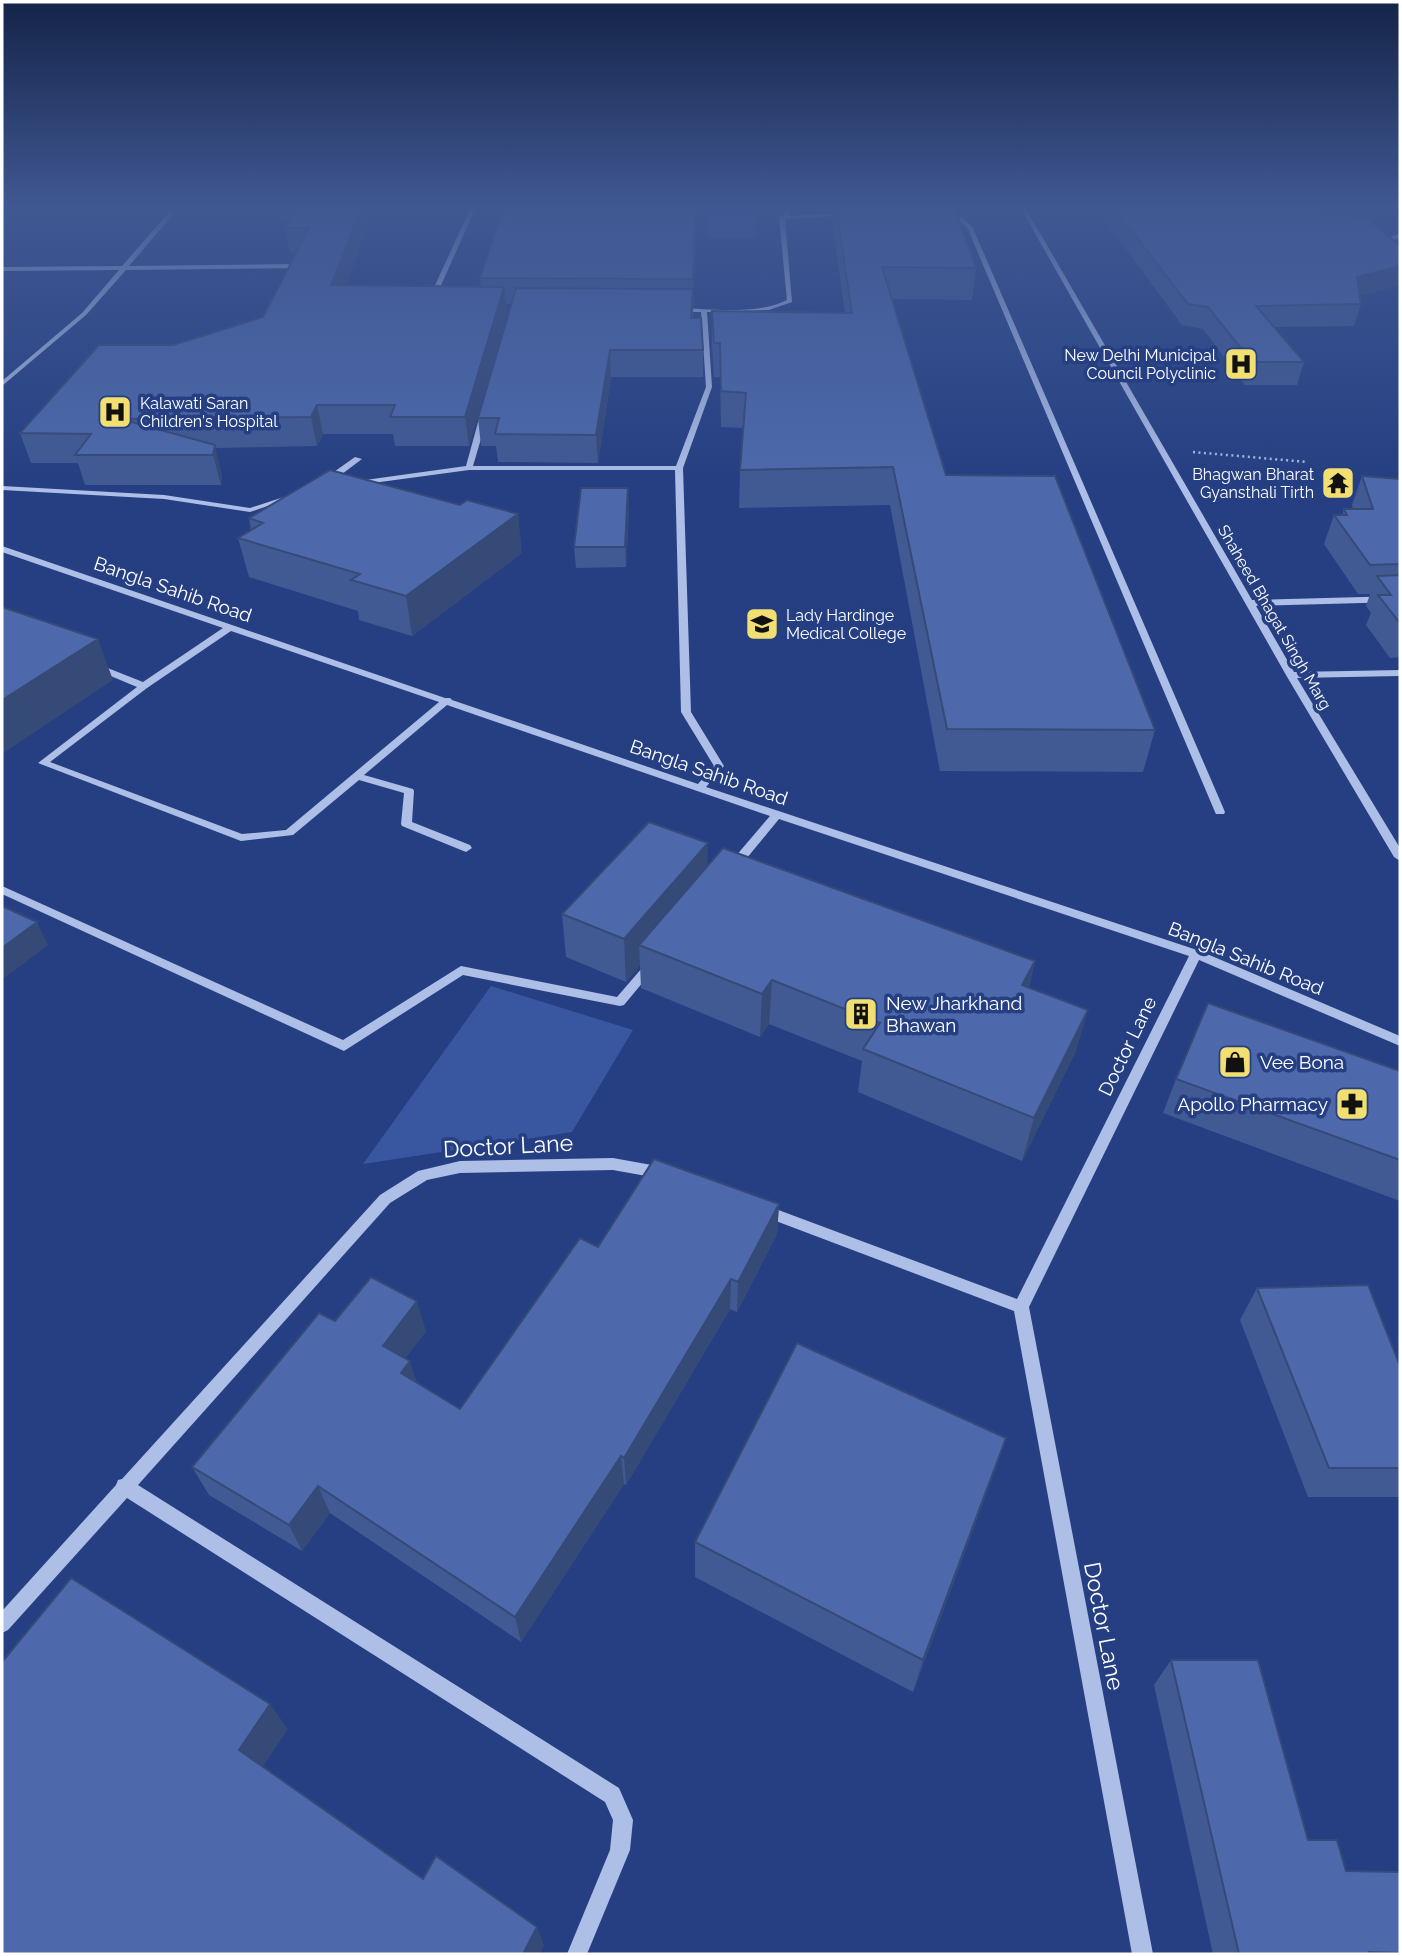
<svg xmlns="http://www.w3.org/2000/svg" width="1402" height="1956" viewBox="0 0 1402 1956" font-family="Raleway,sans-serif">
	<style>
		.green { fill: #3957a0 }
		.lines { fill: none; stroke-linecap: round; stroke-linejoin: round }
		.path { stroke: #adbee7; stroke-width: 2.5; stroke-dasharray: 2 3.5; stroke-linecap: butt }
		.minor { fill: #adbee7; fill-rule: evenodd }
		.wall { fill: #425a93 }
		.shaded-wall { fill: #364a78 }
		.building { fill: #4d69ab; stroke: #364a78; stroke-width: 2 }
		.labels { text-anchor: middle; stroke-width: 7; stroke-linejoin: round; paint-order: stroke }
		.far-poi-label { font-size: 16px; fill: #fff; stroke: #253f82; text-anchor: end }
		.far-street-label { font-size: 16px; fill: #fff; stroke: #253f82 }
		.street-label { font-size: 19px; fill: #fff; stroke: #253f82 }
		.poi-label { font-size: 19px; fill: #fff; stroke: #253f82; text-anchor: start }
		.near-street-label { font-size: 23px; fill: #fff; stroke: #253f82 }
	</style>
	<rect width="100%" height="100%" fill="#253f82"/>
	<!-- green -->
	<path class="green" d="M 709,211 L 754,211 L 756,238 L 708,238 Z
		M 491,986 L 633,1030 L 572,1132 L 363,1164 Z"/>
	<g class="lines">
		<!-- path -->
		<path class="path" d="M 1193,452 L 1307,462"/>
		<!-- minor -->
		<path class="minor" d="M 471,207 L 476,207 L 438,292 L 443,302 L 438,303 L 432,292 Z
			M 1020,207 L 1025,207 L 1252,600 L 1400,596 L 1400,602 L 1256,606 L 1294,672 L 1400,670 L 1400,676 L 1297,678 L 1400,848 L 1400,861 L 1394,857 L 1286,675 Z
			M 788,210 L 791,212 L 787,216 L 848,213 L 851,215 L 785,219 L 792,302 L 769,310 L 707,312 L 712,387 L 683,468 L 691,712 L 724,766 L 706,787 L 1200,951 L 1400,1036 L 1400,1046 L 1199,960 L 1029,1307 L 1153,1954 L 1132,1954 L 1014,1311 L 760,1215 L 758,1211 L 760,1207 L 765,1205 L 1017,1299 L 1189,956 L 779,819 L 737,870 L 729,870 L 727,867 L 729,864 L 770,816 L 447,705 L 364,775 L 413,789 L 414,791 L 412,822 L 470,845 L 472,848 L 466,852 L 402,826 L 401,824 L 404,793 L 359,780 L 293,835 L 241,841 L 38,763 L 137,687 L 94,669 L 94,665 L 100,665 L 143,682 L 223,628 L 2,552 L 2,546 L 445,698 L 450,698 L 452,700 L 698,784 L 714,766 L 681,712 L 675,470 L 469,470 L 358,485 L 354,483 L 358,481 L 466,466 L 480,415 L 484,413 L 488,415 L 473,466 L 676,466 L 706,387 L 701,312 L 678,312 L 675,310 L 678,308 C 710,309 758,315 787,300 L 779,218 ZM 231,631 L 439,702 L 286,830 L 242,834 L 50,762 L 147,688 Z
			M 170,211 L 175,212 L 129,266 L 300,264 L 303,266 L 300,268 L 126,270 L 86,315 L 2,386 L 2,381 L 82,313 L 119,270 L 2,271 L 2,267 L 122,266 Z
			M 941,215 L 961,217 L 972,226 L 1225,812 L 1224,814 L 1216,814 L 1215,812 L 967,227 L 957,219 L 941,217 Z
			M 1400,234 L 1400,238 L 1386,241 L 1383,239 Z
			M 355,457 L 362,459 L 330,483 L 324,483 L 324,479 Z
			M 2,486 L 164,495 L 250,508 L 293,494 L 297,496 L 250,512 L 164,499 L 2,490 Z
			M 2,886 L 343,1040 L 461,966 L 617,997 L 648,961 L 652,960 L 658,964 L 624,1005 L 620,1006 L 463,975 L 344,1051 L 2,894 Z
			M 613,1158 L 663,1167 L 668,1169 L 670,1173 L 668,1177 L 663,1179 L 613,1170 L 460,1173 L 427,1180 L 390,1203 L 138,1485 L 619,1788 L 633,1820 L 630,1850 L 587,1954 L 567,1954 L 610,1850 L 613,1820 L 605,1802 L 127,1498 L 8,1630 L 2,1633 L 2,1611 L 116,1485 L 118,1480 L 122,1479 L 380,1195 L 418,1171 L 460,1161 Z"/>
	</g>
	<!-- wall -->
	<path class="wall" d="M 217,207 L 375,207 L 346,285 L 481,287 L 480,278 L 499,220 L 499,207 L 697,207 L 693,318 L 703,350 L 703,377 L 611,377 L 598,463 L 498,462 L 496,446 L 481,446 L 478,418 L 511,304 L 506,304 L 507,314 L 469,446 L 395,446 L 393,434 L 323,434 L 317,446 L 215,448 L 222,475 L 221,485 L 85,485 L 78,463 L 31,463 L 20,433 L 173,345 L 263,317 L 296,253 L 290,253 L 285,228 L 288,222 L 264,208 L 218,209 Z
		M 830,207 L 954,207 L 976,268 L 972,300 L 892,299 L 946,475 L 1155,730 L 1143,772 L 940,771 L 890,505 L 739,508 L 740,470 L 743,428 L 721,427 L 720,377 L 714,377 L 712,344 L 712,311 L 845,313 L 832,220 L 832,211 L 830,211 Z
		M 1095,207 L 1355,207 L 1356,208 L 1354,216 L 1361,304 L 1354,326 L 1274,327 L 1304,362 L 1297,385 L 1245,385 L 1203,329 L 1182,325 Z
		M 1362,476 L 1400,479 L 1400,657 L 1390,658 L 1366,625 L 1371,613 L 1366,606 L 1370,594 L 1358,594 L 1324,544 L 1334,515 L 1342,515 L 1344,509 L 1353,509 L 1352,505 Z
		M 629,508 L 626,567 L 576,568 L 574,547 Z
		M 249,518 L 522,553 L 412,636 L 359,620 L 358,611 L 249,577 L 238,538 L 251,530 Z
		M 707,866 L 1035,961 L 1029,987 L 1088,1010 L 1075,1053 L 1022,1161 L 858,1092 L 862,1061 L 769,1024 L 760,1037 L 641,988 L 640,965 L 626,982 L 566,957 L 562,914 Z
		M 1400,1071 L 1400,1201 L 1163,1113 L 1176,1079 Z
		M 779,1204 L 777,1234 L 737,1312 L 730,1309 L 626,1485 L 624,1484 L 521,1642 L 330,1513 L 302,1551 L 209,1495 L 192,1467 L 335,1321 L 426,1331 L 405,1358 L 417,1382 L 460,1409 L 598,1247 Z
		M 1257,1288 L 1400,1366 L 1400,1497 L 1308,1497 L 1240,1320 Z
		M 1006,1438 L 993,1476 L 913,1692 L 695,1577 L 695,1542 Z
		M 1171,1660 L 1308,1840 L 1346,1871 L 1400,1872 L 1400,1954 L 1213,1954 L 1154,1685 Z"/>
	<!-- shaded-wall -->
	<path class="shaded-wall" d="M 362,207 L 375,207 L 336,311 L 331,285 Z
		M 696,207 L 697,207 L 693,305 L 693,279 Z
		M 1400,266 L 1400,285 L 1350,299 L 1357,277 Z
		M 504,287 L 507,314 L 469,446 L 465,417 Z
		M 610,350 L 611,377 L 598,463 L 596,435 Z
		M 317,405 L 323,434 L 317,446 L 311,417 Z
		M 215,445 L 222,475 L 221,485 L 213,455 Z
		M 628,488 L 629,508 L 626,567 L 625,547 Z
		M 518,514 L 522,553 L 412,636 L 406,596 Z
		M 98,639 L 113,680 L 2,754 L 2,700 Z
		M 708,843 L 707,886 L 639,945 L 640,965 L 626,982 L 624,939 Z
		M 37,922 L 48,945 L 2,980 L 2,948 Z
		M 1035,961 L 1024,1005 L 1022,985 Z
		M 772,980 L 769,1024 L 760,1037 L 762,994 Z
		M 1088,1010 L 1075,1053 L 1022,1161 L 1034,1118 Z
		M 779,1204 L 777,1234 L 737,1312 L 738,1282 Z
		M 731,1279 L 730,1309 L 626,1485 L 624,1458 Z
		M 417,1301 L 426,1331 L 392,1376 L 383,1346 Z
		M 410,1361 L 419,1390 L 401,1373 Z
		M 1006,1438 L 993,1476 L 913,1692 L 923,1660 Z
		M 621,1456 L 624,1484 L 521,1642 L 515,1617 Z
		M 318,1486 L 330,1513 L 302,1551 L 289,1525 Z
		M 270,1704 L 288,1729 L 258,1774 L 239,1750 Z
		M 537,1927 L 544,1945 L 540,1954 L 523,1954 Z"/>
	<!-- building -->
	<path class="building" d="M 296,207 L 362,207 L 331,285 L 504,287 L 465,417 L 390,417 L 395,405 L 317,405 L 311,417 L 121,419 L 215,445 L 213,455 L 75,455 L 91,434 L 20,433 L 99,345 L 173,345 L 263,317 L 309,228 L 285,228 Z
		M 499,207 L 696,207 L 693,279 L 480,278 L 502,210 L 498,210 Z
		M 836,207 L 954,207 L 976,268 L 882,267 L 946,475 L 1055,476 L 1155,730 L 947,729 L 893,467 L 740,470 L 746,393 L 721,391 L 720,343 L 714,343 L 712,311 L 852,313 Z
		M 1113,207 L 1304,207 L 1368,219 L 1400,246 L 1400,266 L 1357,277 L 1361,304 L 1256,306 L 1304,362 L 1252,362 L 1208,307 L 1188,304 Z
		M 516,288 L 693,289 L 691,318 L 701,318 L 703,350 L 610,350 L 596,435 L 495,434 L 499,418 L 478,418 Z
		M 330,470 L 460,505 L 467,500 L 518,514 L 406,596 L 351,580 L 360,574 L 238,538 L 263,523 L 249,518 Z
		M 1362,476 L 1400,479 L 1400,564 L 1370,565 L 1334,515 L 1347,515 L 1344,509 L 1373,509 Z
		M 581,488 L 628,488 L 625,547 L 574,547 Z
		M 1400,575 L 1400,623 L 1378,595 L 1391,595 L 1377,576 Z
		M 2,607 L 98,639 L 2,700 Z
		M 649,822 L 708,843 L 624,939 L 562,914 Z
		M 723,848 L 1035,961 L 1022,985 L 1088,1010 L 1034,1118 L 863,1049 L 880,1023 L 772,980 L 762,994 L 639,945 Z
		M 2,906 L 37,922 L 2,948 Z
		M 1208,1003 L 1400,1071 L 1400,1160 L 1176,1079 Z
		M 654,1159 L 779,1204 L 738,1282 L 731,1279 L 624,1458 L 621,1456 L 515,1617 L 318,1486 L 289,1525 L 192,1467 L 319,1313 L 335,1321 L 371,1277 L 417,1301 L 383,1346 L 410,1361 L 401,1373 L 460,1409 L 580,1238 L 598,1247 Z
		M 1368,1285 L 1400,1366 L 1400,1468 L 1329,1468 L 1257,1288 Z
		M 797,1343 L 1006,1438 L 923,1660 L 695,1542 Z
		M 71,1578 L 270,1704 L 239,1750 L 423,1879 L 436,1856 L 537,1927 L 523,1954 L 2,1954 L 2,1662 Z
		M 1171,1660 L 1258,1660 L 1308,1840 L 1337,1840 L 1346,1871 L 1400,1872 L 1400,1953 L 1369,1952 L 1369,1954 L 1239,1954 Z"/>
	<!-- sky -->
	<linearGradient id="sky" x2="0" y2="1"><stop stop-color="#142348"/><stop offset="0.43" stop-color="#405892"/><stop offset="1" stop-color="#405892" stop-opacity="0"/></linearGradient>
	<rect width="1402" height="481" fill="url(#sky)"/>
	<!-- icons -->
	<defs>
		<symbol id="hospital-square" viewBox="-11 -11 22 22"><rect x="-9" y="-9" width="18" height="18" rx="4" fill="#f1e071" stroke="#253f82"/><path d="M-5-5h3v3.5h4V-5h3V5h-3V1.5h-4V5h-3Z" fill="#111"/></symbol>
		<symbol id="temple-square" viewBox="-11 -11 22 22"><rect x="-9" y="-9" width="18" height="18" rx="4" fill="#f1e071" stroke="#253f82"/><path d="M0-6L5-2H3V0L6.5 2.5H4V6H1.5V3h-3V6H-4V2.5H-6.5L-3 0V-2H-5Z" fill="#111"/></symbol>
		<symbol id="university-square" viewBox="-11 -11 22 22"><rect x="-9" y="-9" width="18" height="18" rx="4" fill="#f1e071" stroke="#253f82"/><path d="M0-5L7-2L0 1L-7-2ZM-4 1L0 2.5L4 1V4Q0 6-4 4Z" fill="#111"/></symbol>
		<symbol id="building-square" viewBox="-11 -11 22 22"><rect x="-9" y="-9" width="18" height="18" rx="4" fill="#f1e071" stroke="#253f82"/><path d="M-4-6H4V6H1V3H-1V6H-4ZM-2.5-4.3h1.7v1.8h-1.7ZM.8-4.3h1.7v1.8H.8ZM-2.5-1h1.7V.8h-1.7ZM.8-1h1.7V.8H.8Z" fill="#111"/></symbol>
		<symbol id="shop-square" viewBox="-11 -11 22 22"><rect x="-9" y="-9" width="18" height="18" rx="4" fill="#f1e071" stroke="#253f82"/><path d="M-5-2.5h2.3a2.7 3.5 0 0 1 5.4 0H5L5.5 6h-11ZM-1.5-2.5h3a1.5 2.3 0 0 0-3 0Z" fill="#111"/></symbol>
		<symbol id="pharmacy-square" viewBox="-11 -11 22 22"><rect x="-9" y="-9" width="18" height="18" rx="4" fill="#f1e071" stroke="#253f82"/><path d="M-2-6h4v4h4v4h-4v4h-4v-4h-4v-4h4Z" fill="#111"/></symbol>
	</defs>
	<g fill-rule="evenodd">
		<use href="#hospital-square" x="1222" y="345" width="38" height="38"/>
		<use href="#hospital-square" x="96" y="393" width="38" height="38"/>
		<use href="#temple-square" x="1319" y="464" width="38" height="38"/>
		<use href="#university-square" x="743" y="605" width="38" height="38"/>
		<use href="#building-square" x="842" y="995" width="38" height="38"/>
		<use href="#shop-square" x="1216" y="1043" width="38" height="38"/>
		<use href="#pharmacy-square" x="1333" y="1085" width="38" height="38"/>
	</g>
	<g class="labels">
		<!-- far-poi labels -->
		<g class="far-poi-label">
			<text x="1216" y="361">New Delhi Municipal<tspan x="1216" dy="18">Council Polyclinic</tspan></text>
			<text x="140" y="409" text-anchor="start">Kalawati Saran<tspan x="140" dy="18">Children's Hospital</tspan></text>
			<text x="1314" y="480">Bhagwan Bharat<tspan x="1314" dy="18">Gyansthali Tirth</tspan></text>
			<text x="786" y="621" text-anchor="start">Lady Hardinge<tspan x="786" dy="18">Medical College</tspan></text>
		</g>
		<!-- far-street labels -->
		<g class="far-street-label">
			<text transform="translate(1275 617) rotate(60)" y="6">Shaheed Bhagat Singh Marg</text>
		</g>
		<!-- street labels -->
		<g class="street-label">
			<text transform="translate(173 589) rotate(19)" y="7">Bangla Sahib Road</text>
			<text transform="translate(709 772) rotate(19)" y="7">Bangla Sahib Road</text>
			<text transform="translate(1246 958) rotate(22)" y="7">Bangla Sahib Road</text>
			<text transform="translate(1127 1046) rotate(-64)" y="7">Doctor Lane</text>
		</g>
		<!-- poi labels -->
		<g class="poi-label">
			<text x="886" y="1010">New Jharkhand<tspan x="886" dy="22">Bhawan</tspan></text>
			<text x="1260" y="1069">Vee Bona</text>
			<text x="1328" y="1111" text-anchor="end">Apollo Pharmacy</text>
		</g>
		<!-- near-street labels -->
		<g class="near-street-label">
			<text transform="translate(508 1146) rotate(-3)" y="8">Doctor Lane</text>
			<text transform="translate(1104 1626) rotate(79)" y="8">Doctor Lane</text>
		</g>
	</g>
	<!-- border -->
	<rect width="1402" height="1956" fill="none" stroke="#ffffff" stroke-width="7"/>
</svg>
